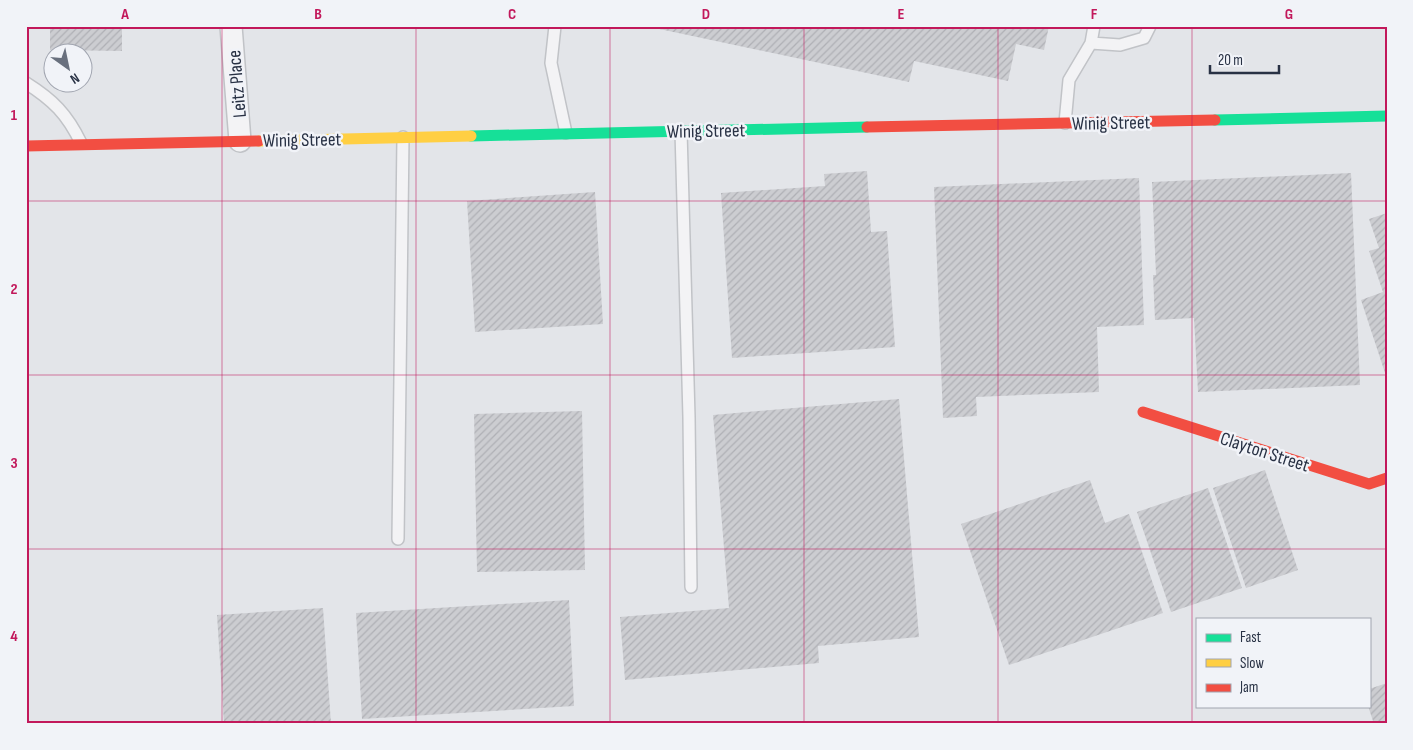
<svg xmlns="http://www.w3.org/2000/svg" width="1413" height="750" viewBox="0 0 1413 750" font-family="'Sofia Sans Condensed',sans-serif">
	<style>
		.building { fill: url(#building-hatch) }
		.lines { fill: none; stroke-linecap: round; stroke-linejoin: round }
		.lane-casing { stroke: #c1c3c7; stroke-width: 14 }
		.street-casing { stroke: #c1c3c7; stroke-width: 24 }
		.lane { stroke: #f3f3f5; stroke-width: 11 }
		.street { stroke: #f3f3f5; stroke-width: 21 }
		.fast { stroke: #16e098; stroke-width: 11 }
		.slow { stroke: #ffcf43; stroke-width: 11 }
		.jam { stroke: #f24e42; stroke-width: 11 }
		.grid { fill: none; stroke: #c2185b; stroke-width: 1; stroke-opacity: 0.55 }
		.labels { text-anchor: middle; stroke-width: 5; stroke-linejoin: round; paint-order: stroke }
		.street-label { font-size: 19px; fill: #283144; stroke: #f1f3f8 }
		.neatline { fill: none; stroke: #c2185b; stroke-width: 2 }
		.grid-label { font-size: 16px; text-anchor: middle; font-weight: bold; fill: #c2185b }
	</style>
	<defs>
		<pattern id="building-hatch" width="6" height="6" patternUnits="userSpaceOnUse" patternTransform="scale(1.25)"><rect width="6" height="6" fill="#cccdd1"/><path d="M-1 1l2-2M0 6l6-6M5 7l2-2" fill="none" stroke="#afb0b5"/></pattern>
	</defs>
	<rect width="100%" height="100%" fill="#e3e5e9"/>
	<!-- building -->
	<path class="building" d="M 50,26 L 122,26 L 122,51 L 50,50 Z
		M 1049,26 L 1044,50 L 1016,44 L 1008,81 L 914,61 L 909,82 L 650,27 Z
		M 867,171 L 871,232 L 887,231 L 895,347 L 732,358 L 721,193 L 825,186 L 824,174 Z
		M 1351,173 L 1360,385 L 1198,392 L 1194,318 L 1155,320 L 1153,275 L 1156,275 L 1152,182 Z
		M 1139,178 L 1144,325 L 1097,327 L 1099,392 L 976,397 L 977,416 L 943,418 L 934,187 Z
		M 595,192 L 603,324 L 475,332 L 467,201 Z
		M 1387,213 L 1387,376 L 1386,376 L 1361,300 L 1383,292 L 1369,251 L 1379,248 L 1369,219 Z
		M 899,399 L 919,637 L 818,646 L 819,663 L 625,680 L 620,617 L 729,608 L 713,415 Z
		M 582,411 L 585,570 L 477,572 L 474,414 Z
		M 1265,470 L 1298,570 L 1246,588 L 1213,488 Z
		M 1090,480 L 1105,523 L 1129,514 L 1163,613 L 1009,665 L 961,524 Z
		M 1208,488 L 1242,588 L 1171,612 L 1137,512 Z
		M 569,600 L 574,706 L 362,719 L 356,613 Z
		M 323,608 L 331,724 L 224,724 L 217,615 Z
		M 1387,683 L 1387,724 L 1374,724 L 1368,706 L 1369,689 Z"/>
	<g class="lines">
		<defs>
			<path id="lane" d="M 555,26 L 551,63 L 566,133
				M 1091,43 L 1120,45 L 1144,38 L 1150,26
				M 26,83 C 53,100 67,114 81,143
				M 1065,123 L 1069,80 L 1091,43 L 1094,26
				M 681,131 L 689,417 L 691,587
				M 398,539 L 403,137"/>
			<path id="street" d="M 231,26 L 240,141"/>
		</defs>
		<!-- lane casing -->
		<use href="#lane" class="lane-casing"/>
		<!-- street casing -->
		<use href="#street" class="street-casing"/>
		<!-- lane -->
		<use href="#lane" class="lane"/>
		<!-- street -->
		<use href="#street" class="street"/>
		<!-- fast -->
		<path class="fast" d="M 1215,120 L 1387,116
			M 471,136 L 867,127"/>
		<!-- slow -->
		<path class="slow" d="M 259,141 L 471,136"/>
		<!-- jam -->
		<path class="jam" d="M 867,127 L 1215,120
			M 26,146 L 259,141
			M 1143,412 L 1369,484 L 1387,478"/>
	</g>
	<!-- grid -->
	<path class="grid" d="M 222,26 L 222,724M 416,26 L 416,724M 610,26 L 610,724M 804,26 L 804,724M 998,26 L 998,724M 1192,26 L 1192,724M 26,201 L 1387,201M 26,375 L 1387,375M 26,549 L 1387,549"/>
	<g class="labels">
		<!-- street labels -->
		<g class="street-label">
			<text transform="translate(236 84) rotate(-95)" y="7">Leitz Place</text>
			<text transform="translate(1111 122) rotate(-1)" y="7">Winig Street</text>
			<text transform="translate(706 130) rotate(-1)" y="7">Winig Street</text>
			<text transform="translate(302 139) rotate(-1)" y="7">Winig Street</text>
			<text transform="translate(1265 451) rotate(18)" y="7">Clayton Street</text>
		</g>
	</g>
	<!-- border -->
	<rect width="1413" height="750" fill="none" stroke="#f1f3f8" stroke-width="55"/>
	<!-- legend -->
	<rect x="1196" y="618" width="175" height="90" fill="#f1f3f8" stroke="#a1a5b0"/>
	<rect x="1206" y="634" width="25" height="8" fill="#16e098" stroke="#a1a5b0"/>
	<text x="1240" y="642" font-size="15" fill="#283144">Fast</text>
	<rect x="1206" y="659" width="25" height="8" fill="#ffcf43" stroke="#a1a5b0"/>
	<text x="1240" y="668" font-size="15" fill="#283144">Slow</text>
	<rect x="1206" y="684" width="25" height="8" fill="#f24e42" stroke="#a1a5b0"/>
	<text x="1240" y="692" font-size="15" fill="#283144">Jam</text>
	<!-- north arrow -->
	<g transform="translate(68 68) rotate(147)"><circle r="24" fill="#f1f3f8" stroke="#a1a5b0"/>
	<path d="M0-4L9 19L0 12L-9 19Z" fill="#69707e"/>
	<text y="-8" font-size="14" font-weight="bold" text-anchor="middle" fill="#283144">N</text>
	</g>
	<!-- scale -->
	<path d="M1210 65v8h69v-8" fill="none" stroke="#283144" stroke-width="2.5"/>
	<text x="1218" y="65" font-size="15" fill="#283144" stroke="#f1f3f8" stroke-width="4" paint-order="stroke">20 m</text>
	<rect x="28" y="28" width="1358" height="694" class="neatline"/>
	<g class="grid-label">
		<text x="125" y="19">A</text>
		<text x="318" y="19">B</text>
		<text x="512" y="19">C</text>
		<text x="706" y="19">D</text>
		<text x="901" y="19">E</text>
		<text x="1094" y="19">F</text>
		<text x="1289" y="19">G</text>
		<text x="14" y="120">1</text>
		<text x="14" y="294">2</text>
		<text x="14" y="468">3</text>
		<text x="14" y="641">4</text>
	</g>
</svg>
